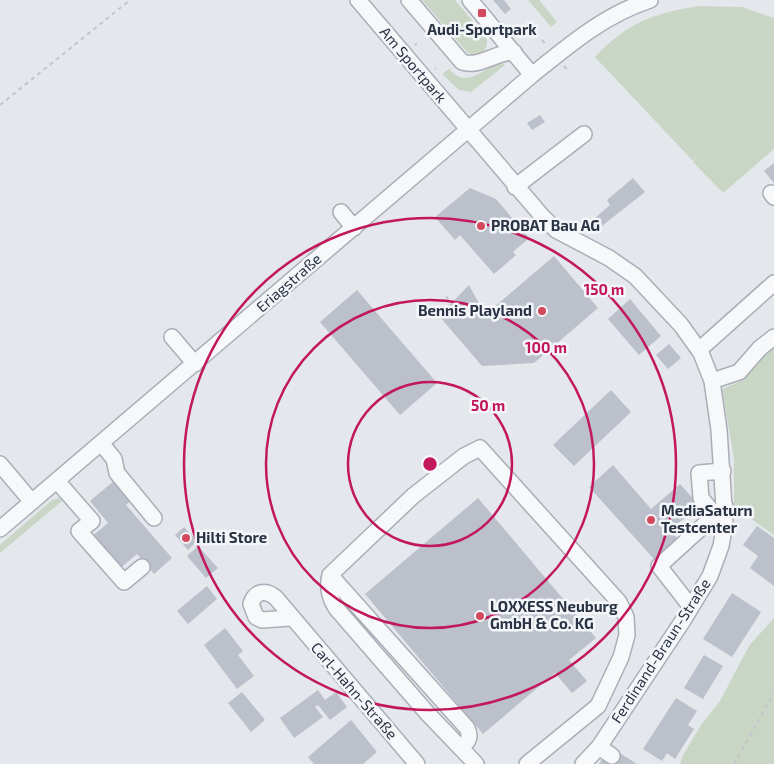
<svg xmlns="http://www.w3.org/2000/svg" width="774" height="764" viewBox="0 0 774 764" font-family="'Exo 2',sans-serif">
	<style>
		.green { fill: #c9d6c5 }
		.building { fill: #bbc0ca }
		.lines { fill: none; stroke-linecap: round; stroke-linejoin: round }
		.minor-casing { stroke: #a9aeb7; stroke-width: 18 }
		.path { stroke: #c2c5cb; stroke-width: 2; stroke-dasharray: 4 4; stroke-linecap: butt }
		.minor { stroke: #f7f8fa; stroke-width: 15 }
		.ring { fill: none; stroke: #c2185b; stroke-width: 2.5 }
		.poi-dot { fill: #d1495b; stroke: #f4f6f9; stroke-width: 2 }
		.labels { text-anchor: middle; stroke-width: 5; stroke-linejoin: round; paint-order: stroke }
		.poi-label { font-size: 15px; font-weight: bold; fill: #2b3445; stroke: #f4f6f9; text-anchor: start }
		.street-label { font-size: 15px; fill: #2b3445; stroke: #f4f6f9 }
		.centre { fill: #c2185b; stroke: #f4f6f9; stroke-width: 2.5 }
		.ring-label { font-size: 15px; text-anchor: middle; font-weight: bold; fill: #c2185b; stroke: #f4f6f9; stroke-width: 5; stroke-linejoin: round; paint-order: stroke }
	</style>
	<rect width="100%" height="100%" fill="#e4e7ec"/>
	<!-- green -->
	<path class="green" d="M 422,0 L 455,0 L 486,37 C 490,49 481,57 468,53 Z
		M 528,0 L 539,0 L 557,22 L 551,27 Z
		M 700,6 L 742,7 L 774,18 L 774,149 L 723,193 L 693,162 L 701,154 L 693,161 L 595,57 C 628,22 654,13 700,6 Z
		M 499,62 L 505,65 L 471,92 L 459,90 L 442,74 L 449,69 C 466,89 482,70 499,62 Z
		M 774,347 L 774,535 L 734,507 L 734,459 L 722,389 L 744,380 L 749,371 Z
		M 59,498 L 62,501 L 0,553 L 0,545 L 52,500 Z
		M 774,618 L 774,764 L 680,764 L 682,757 L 701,725 L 720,701 L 749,646 Z"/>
	<!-- building -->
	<path class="building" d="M 493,0 L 504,0 L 511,9 L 505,14 Z
		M 540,115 L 545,122 L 532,130 L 527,123 Z
		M 774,163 L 774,183 L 764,171 Z
		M 633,178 L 645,192 L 593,233 L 587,225 L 610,205 L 607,200 Z
		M 470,188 L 496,199 L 529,238 L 513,252 L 516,255 L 494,274 L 460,235 L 455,240 L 435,217 Z
		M 554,256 L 598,308 L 534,363 L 482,366 L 439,316 L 469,285 L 485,315 Z
		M 357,290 L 437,383 L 400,415 L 320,322 Z
		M 630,299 L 661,336 L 639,355 L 608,319 Z
		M 669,344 L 681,358 L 668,369 L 656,355 Z
		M 611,390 L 631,412 L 574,466 L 553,445 Z
		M 613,465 L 651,509 L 680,484 L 699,505 L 671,530 L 677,538 L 654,559 L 589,487 Z
		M 115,480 L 132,500 L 126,505 L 172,558 L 154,574 L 137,554 L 118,570 L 90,538 L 108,523 L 90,501 Z
		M 478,498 L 596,638 L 569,660 L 587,681 L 572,693 L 555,673 L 483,734 L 365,594 Z
		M 757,526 L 774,538 L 774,586 L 750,568 L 758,556 L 743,545 Z
		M 184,527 L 197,541 L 188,550 L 175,535 Z
		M 198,546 L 218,568 L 206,578 L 187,556 Z
		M 207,586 L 217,599 L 188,624 L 177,611 Z
		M 732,593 L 761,612 L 732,657 L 703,639 Z
		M 225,628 L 243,651 L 238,655 L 254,676 L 237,689 L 204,645 Z
		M 704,655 L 723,666 L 703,699 L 684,688 Z
		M 318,690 L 325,700 L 336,692 L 347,707 L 330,720 L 318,705 L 315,707 L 323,717 L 294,738 L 280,718 Z
		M 242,692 L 265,720 L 251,732 L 228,703 Z
		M 676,698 L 697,711 L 688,725 L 694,729 L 675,759 L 667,753 L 662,761 L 643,749 Z
		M 351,720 L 377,752 L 363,764 L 314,764 L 308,757 Z
		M 615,750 L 637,764 L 599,764 L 602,759 L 608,762 Z"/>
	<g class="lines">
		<defs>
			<path id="minor" d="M 358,0 L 542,216 L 556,230 L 609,258 L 635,276 L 681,325 L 701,353 L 712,381 L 719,430 L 725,523 L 721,546 L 710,576 L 682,622 L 599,747 L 583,764
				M 409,0 L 462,62 C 480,68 495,52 514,52
				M 470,0 L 532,75
				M 515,187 L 584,134
				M 771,193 L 774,197
				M 341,212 L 354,228
				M 172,337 L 195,364
				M 699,350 L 774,283
				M 712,381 L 739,372 L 760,348 L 774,337
				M 101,443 L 114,459 L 117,473 L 154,518
				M 0,464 L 32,502
				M 57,481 L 92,521 L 79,531 L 124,582 L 142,567
				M 715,515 L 701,498 L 699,473 L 723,471
				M 0,529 L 532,75 C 569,45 604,15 650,0
				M 330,575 L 467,728 C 471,737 469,740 462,748
				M 691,607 L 659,566 L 725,506
				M 291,618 L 262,620 L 256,617 L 251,604 C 255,591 266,589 276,598 L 417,764
				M 599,747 L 612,756
				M 476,764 L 428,714 L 336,608 C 329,597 327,587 330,575 L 413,496 L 464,456 L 480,448 L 619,602 L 626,617 L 627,635 L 621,657 L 598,706 L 527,764"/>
		</defs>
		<!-- minor casing -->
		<use href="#minor" class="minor-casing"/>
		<!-- path -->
		<path class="path" d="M 542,40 L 547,46
			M 415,45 L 417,44
			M 564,66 L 570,72
			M 435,69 L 436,68
			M 0,105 L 130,0
			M 446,296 L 451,303
			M 734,764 L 774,693"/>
		<!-- minor -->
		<use href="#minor" class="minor"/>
	</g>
	<!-- distance rings -->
	<g class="ring">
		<circle cx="430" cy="464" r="82"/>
		<circle cx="430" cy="464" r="164"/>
		<circle cx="430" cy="464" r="246"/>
	</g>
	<!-- markers -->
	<g class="poi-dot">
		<rect x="477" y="8" width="10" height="10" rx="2.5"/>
		<circle cx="481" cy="226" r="5"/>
		<circle cx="542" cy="311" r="5"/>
		<circle cx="651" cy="520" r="5"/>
		<circle cx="186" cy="538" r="5"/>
		<circle cx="480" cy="616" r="5"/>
	</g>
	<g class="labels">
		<!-- poi labels -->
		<g class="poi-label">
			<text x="482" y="35" text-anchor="middle">Audi-Sportpark</text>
			<text x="491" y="231">PROBAT Bau AG</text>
			<text x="532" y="316" text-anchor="end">Bennis Playland</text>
			<text x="661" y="516">MediaSaturn<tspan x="661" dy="17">Testcenter</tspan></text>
			<text x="196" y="543">Hilti Store</text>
			<text x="490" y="612">LOXXESS Neuburg<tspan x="490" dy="17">GmbH &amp; Co. KG</tspan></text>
		</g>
		<!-- street labels -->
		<g class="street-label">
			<text transform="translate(413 65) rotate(50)" y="5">Am Sportpark</text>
			<text transform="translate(289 283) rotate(-41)" y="5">Eriagstraße</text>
			<text transform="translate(661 651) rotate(-57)" y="5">Ferdinand-Braun-Straße</text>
			<text transform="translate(354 691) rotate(49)" y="5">Carl-Hahn-Straße</text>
		</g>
	</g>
	<circle cx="430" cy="464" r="8" class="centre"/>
	<g class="ring-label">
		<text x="604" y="295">150 m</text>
		<text x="546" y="353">100 m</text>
		<text x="488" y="411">50 m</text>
	</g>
</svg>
